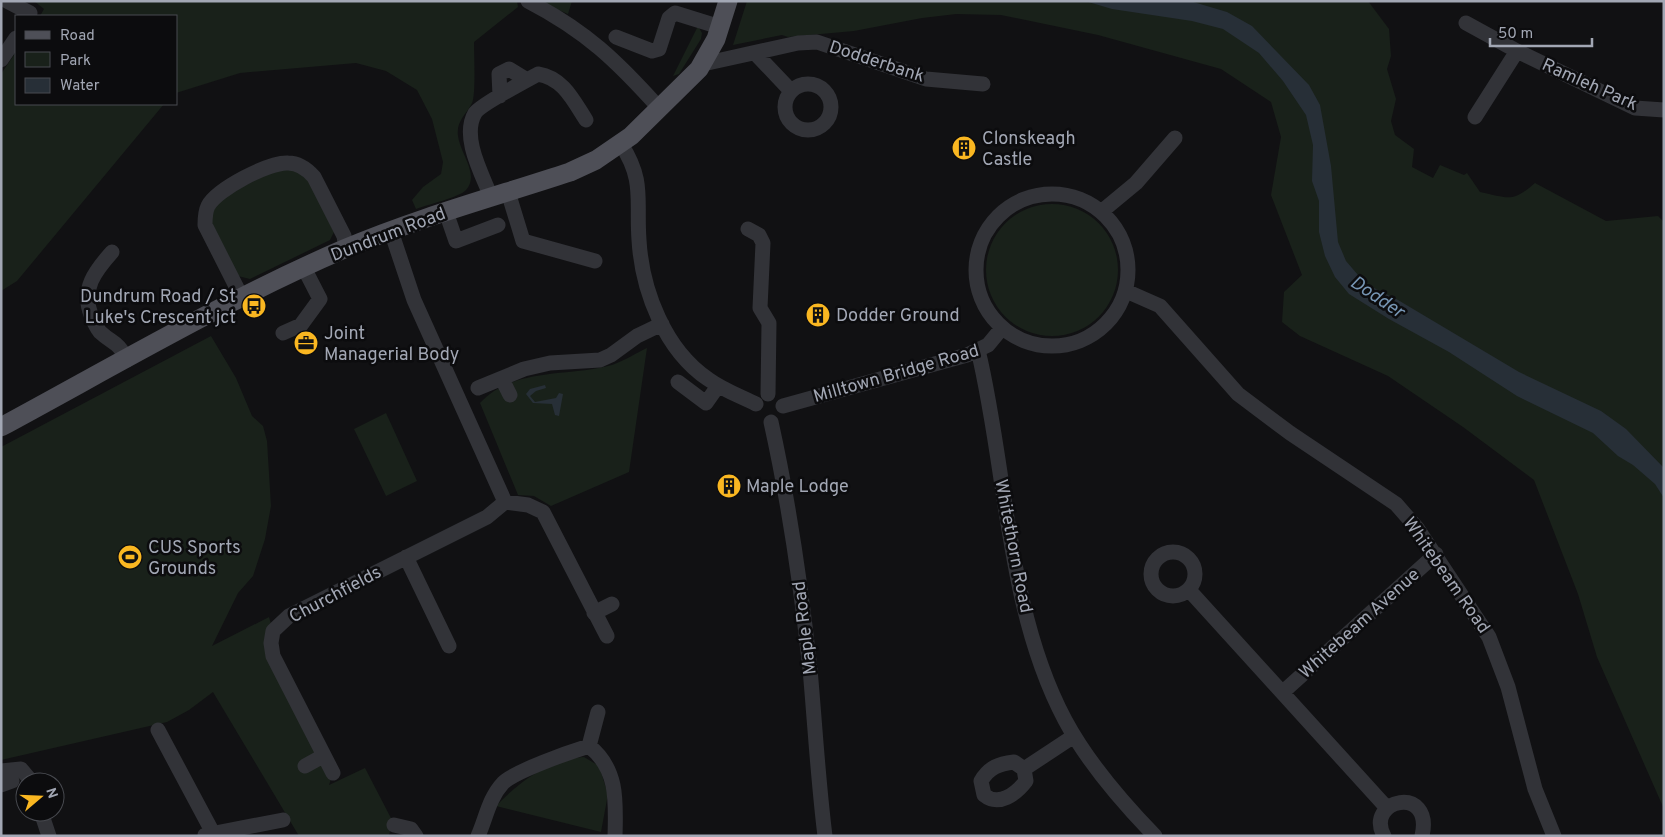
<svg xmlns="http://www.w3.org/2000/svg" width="1665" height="837" viewBox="0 0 1665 837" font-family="Overpass,sans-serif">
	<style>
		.green { fill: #19211a }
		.water { fill: #272f37 }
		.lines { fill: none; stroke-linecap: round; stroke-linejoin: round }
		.minor { stroke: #323338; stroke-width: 15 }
		.major { stroke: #4e4f57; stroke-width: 19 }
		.labels { text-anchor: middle; stroke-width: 5; stroke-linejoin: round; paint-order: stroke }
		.street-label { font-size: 18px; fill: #a2a7b4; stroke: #0c0c0e }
		.poi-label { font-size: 18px; fill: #a2a7b4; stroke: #0c0c0e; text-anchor: start }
		.water-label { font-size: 19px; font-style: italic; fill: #7694b2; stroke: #0c0c0e }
	</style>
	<rect width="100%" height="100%" fill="#111113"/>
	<!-- green -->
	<path class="green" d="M 34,1 L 517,1 L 518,7 L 474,42 C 474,53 476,95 472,103 C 466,115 456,121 458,136 C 460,153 480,175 466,190 C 460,197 427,205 416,209 L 412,200 L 423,187 L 441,174 L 443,162 L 432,119 L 417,90 L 386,71 L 356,63 L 240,73 L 176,93 L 176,16 L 40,16 L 44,9 Z
		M 537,1 L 572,1 L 568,14 Z
		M 747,1 L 1368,1 L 1389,29 L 1391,56 L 1387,69 L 1396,99 L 1391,121 L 1395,135 L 1414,149 L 1412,167 L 1433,178 L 1440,165 L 1464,175 L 1467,173 L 1480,192 C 1509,198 1512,203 1535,183 L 1606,221 L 1658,216 L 1664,222 L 1664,809 L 1597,657 L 1578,594 L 1534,480 L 1463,427 L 1388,376 L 1300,336 L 1282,322 L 1284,292 L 1302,275 L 1271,195 L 1281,137 L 1271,102 L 1221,69 L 1098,35 L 1001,15 L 956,14 L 922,18 L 854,31 L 788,37 L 782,35 L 733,45 Z
		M 698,26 L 702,33 L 701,39 L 679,74 L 673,76 Z
		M 16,52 L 16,104 L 164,104 L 17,281 L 1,291 L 1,74 Z
		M 291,168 L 307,178 L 334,232 L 330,240 L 250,279 L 238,276 L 210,224 L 211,212 L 220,198 L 275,170 Z
		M986 270a66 66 0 1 1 132 0a66 66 0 1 1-132 0Z
		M 211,336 L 236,378 L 252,416 L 263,426 L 267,441 L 271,506 L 265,539 L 253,576 L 238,593 L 212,646 L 269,617 L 273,631 L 271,643 L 333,773 L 329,785 L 365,768 L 393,822 L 389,835 L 391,836 L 299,836 L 213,692 L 189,710 L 167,722 L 1,760 L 1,447 Z
		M 647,348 L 629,472 L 551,506 L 534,496 L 518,495 L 480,403 C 513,367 569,377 612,365 C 624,361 636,353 647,348 Z
		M 386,413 L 417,481 L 386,496 L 354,429 Z
		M 584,757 L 599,766 L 608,794 L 601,832 L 496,806 C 519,782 549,759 584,757 Z"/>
	<!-- water -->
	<path class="water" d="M 1085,1 L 1190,1 L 1227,12 L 1252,26 L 1309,85 L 1320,105 L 1331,166 L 1338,242 L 1346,261 L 1358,275 L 1370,286 L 1398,300 L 1519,372 L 1601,411 L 1626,429 L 1664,468 L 1664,498 L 1655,484 L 1633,465 L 1618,456 L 1593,433 L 1517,396 L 1449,352 L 1389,319 L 1349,294 L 1335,277 L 1325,256 L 1319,232 L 1319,201 L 1312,181 L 1313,145 L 1306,115 L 1283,81 L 1259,53 L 1223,29 L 1192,21 L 1112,9 Z
		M 545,385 L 546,388 L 536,391 L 530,396 L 535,402 L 556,398 L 559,393 L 563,394 L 559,416 L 555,415 L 552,404 L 533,403 L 526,394 L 530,389 Z"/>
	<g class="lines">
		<!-- minor -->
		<path class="minor" d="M 7,1 L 30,13
			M 528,1 C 586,31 617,61 660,109
			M 1466,23 L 1517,51 L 1635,108 L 1664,110
			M 616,37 L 652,51 L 659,49 L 669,18 L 675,13 L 720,27
			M 755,53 L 791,91
			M 1,60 L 16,38
			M 703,64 L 798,43 L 817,42 L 926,79 L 983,84
			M785 107a23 23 0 1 1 46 0a23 23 0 1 1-46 0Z
			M 500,96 L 499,74 L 509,69 L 527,80
			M 1475,117 L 1517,51
			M 621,144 C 645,181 636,200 639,240 C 642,291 665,350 708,379 C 723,390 740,396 756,404
			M 508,192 L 523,241 L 595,261
			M976 270a76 76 0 1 1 152 0a76 76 0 1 1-152 0Z
			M 491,197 C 482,174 461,137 475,113 C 480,105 527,80 538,74 C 563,78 573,100 586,120
			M 446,212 L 456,241 L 498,225
			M 1101,212 L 1136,183 L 1175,138
			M 748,229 L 759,235 L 763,243 L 760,308 L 769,323 L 768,394
			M 391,231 L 414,300 L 505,502
			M 112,252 C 95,271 81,289 91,315 C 93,320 96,327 100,332 C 114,345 117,340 127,360
			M 1126,291 L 1160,306 L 1238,394 L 1290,433 L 1396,504 L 1417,528 L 1489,637 L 1508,687 L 1535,789 L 1554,836
			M 242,298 L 205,225 C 205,219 205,212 208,206 C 217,189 269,162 288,163 C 299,163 307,169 314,177 L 344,236 L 346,249
			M 283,333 L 301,325 L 320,299 L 304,268
			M 978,350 C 1007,470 1006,609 1065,720 C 1088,763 1121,801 1155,836
			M 502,379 L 510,395
			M 678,382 L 706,403 L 718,386
			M 478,388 L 524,369 L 550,363 L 600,360 L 611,355 L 637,336 L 662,324
			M 783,406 L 967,355 L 988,345 L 1002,328
			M 771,422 C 789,503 801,586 810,669 C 815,725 818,780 825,836
			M1151 574a22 22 0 1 1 44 0a22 22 0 1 1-44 0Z
			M 406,557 L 449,646
			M 1189,590 L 1387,808
			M 594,613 L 612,604
			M 1283,692 L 1436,554
			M 158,730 L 213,833
			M 589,746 L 598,712
			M 1014,762 L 1024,769 L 1026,781 C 1016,794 999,807 984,795 L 981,781 C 989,767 999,764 1014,762 Z
			M 305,766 L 323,756
			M 1024,769 L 1074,736
			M 1,771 L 21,769 L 32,782
			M 333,773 L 273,656 L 271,643 L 273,631 L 289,616 L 487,517 L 505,502 L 528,505 L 543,512 L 607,636
			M 1,785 L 12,781
			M 41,812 L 49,836
			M 394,825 L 411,829 L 416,836
			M 205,835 L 283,820
			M 478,836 C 486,818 489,798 503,783 C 515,771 570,752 589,746 C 618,769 616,801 615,836
			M 1384,836 C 1364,799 1434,784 1422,836"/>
		<!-- major -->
		<path class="major" d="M 1,427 C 114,366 226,300 344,249 C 417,218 494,197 570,172 L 596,160 L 631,136 L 699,69 L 716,39 L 728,1"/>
	</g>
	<!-- icons -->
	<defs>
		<symbol id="building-disc" viewBox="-11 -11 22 22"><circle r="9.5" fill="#fab721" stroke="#0c0c0e"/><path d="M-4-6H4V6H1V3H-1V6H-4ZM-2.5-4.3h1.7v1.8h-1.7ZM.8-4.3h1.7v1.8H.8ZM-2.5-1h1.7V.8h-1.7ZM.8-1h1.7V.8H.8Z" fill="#111"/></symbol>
		<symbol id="bus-disc" viewBox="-11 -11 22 22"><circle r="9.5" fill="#fab721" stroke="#0c0c0e"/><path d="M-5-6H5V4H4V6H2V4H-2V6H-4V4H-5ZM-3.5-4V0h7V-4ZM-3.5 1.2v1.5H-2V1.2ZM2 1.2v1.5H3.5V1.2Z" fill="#111"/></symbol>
		<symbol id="office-disc" viewBox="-11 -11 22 22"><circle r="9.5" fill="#fab721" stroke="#0c0c0e"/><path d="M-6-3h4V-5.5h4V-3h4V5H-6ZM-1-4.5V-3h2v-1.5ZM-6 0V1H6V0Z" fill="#111"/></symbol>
		<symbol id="stadium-disc" viewBox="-11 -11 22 22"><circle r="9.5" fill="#fab721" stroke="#0c0c0e"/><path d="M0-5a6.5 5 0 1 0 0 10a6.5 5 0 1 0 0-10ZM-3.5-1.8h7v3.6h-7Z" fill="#111"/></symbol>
	</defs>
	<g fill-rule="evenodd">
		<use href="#building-disc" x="950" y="134" width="28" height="28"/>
		<use href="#bus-disc" x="240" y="292" width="28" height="28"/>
		<use href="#building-disc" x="804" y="301" width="28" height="28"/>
		<use href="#office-disc" x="292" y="329" width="28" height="28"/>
		<use href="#building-disc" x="715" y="472" width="28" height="28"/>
		<use href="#stadium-disc" x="116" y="543" width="28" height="28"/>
	</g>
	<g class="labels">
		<!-- street labels -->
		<g class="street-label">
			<text transform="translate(877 61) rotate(18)" y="6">Dodderbank</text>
			<text transform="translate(1590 84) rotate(24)" y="6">Ramleh Park</text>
			<text transform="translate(388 234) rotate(-21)" y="6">Dundrum Road</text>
			<text transform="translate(896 373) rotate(-16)" y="6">Milltown Bridge Road</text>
			<text transform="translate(1014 546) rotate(79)" y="6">Whitethorn Road</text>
			<text transform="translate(1447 575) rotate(55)" y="6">Whitebeam Road</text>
			<text transform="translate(335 594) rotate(-28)" y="6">Churchfields</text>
			<text transform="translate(1359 623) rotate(-42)" y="6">Whitebeam Avenue</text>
			<text transform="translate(804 628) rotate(-97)" y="6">Maple Road</text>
		</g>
		<!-- poi labels -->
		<g class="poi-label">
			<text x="982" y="144">Clonskeagh<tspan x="982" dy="21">Castle</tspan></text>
			<text x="236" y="302" text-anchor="end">Dundrum Road / St<tspan x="236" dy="21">Luke's Crescent jct</tspan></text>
			<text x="836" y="321">Dodder Ground</text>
			<text x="324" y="339">Joint<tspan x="324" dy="21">Managerial Body</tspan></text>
			<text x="746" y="492">Maple Lodge</text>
			<text x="148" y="553">CUS Sports<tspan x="148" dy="21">Grounds</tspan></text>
		</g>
		<!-- water labels -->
		<g class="water-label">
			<text transform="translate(1378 296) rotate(34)" y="7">Dodder</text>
		</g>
	</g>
	<!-- border -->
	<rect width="1665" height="837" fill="none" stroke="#a2a7b4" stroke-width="5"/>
	<!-- legend -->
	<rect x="15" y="15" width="162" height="90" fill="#0c0c0e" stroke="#484a50"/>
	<rect x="25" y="31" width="25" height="8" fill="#4e4f57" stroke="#484a50"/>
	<text x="60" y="40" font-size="15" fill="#a2a7b4">Road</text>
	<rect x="25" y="52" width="25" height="15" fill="#19211a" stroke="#484a50"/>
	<text x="60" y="65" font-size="15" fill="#a2a7b4">Park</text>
	<rect x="25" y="78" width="25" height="15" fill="#272f37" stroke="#484a50"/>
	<text x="60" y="90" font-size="15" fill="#a2a7b4">Water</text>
	<!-- north arrow -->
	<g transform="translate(40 797) rotate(71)"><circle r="24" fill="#0c0c0e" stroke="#484a50"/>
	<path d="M0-4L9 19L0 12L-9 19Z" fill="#fab721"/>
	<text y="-8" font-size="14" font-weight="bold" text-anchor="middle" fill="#a2a7b4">N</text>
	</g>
	<!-- scale -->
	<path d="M1490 38v8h102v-8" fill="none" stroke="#a2a7b4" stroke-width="2.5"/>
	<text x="1498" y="38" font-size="15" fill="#a2a7b4" stroke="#0c0c0e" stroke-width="4" paint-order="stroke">50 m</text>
</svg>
